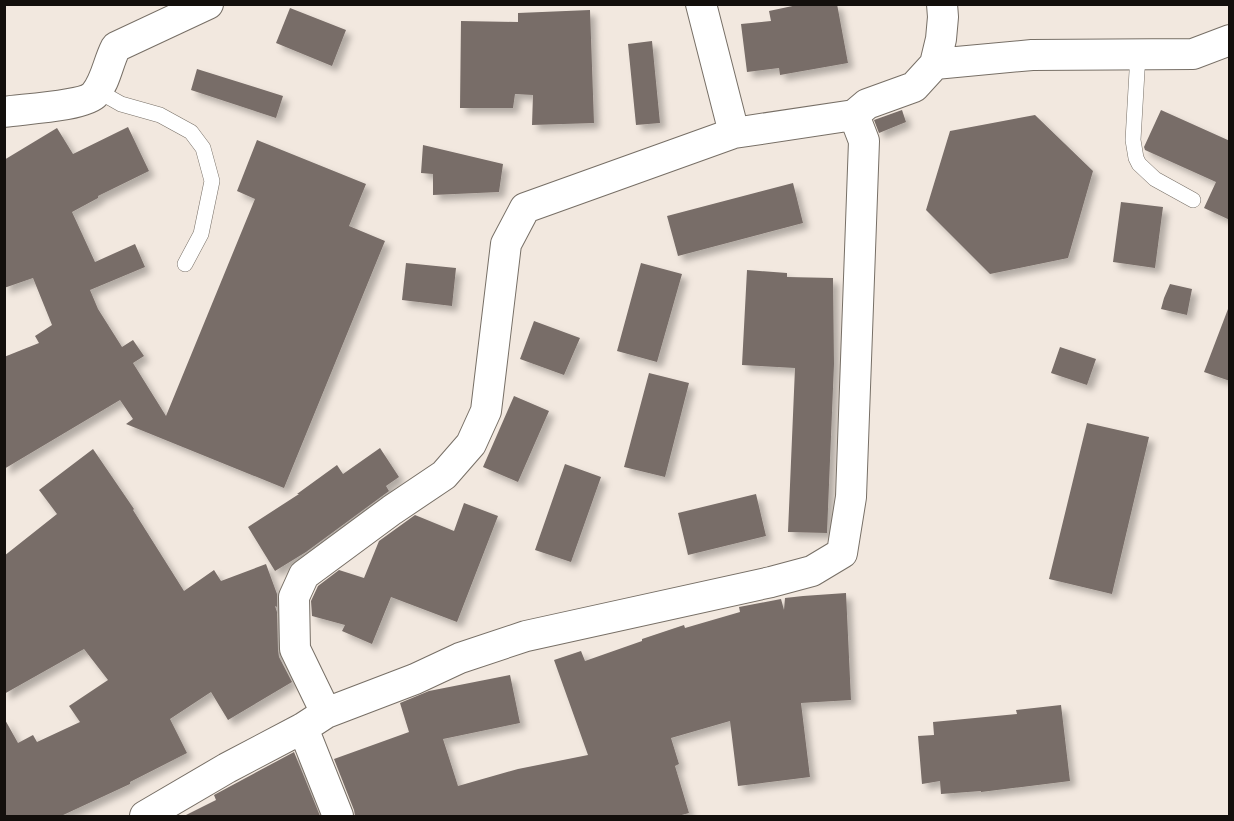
<svg xmlns="http://www.w3.org/2000/svg" width="1234" height="821" viewBox="0 0 1234 821" font-family="'Asap Condensed',sans-serif">
	<style>
		.building { fill: #786d68; filter: url(#shadow) }
		.lines { fill: none; stroke-linecap: round; stroke-linejoin: round }
		.service-casing { stroke: #776f66; stroke-width: 16 }
		.minor-casing { stroke: #776f66; stroke-width: 32 }
		.service { stroke: #fff; stroke-width: 15 }
		.minor { stroke: #fff; stroke-width: 30 }
	</style>
	<defs>
		<filter id="shadow"><feDropShadow dx="5.5" dy="5.5" stdDeviation="3" flood-color="#0004"/></filter>
	</defs>
	<rect width="100%" height="100%" fill="#f2e8df"/>
	<!-- building -->
	<path class="building" d="M 802,4 L 837,4 L 848,63 L 780,75 L 779,68 L 747,72 L 741,24 L 771,21 L 769,11 Z
		M 290,8 L 346,30 L 332,66 L 276,43 Z
		M 590,10 L 594,123 L 532,125 L 533,95 L 515,94 L 513,108 L 460,108 L 461,21 L 518,22 L 518,13 Z
		M 652,41 L 660,123 L 636,125 L 628,44 Z
		M 197,69 L 283,96 L 276,118 L 191,90 Z
		M 902,110 L 906,122 L 879,133 L 874,120 Z
		M 1161,110 L 1230,141 L 1230,220 L 1204,208 L 1216,182 L 1145,150 L 1144,147 Z
		M 1035,115 L 1093,171 L 1068,258 L 990,274 L 926,210 L 950,131 Z
		M 128,127 L 149,171 L 98,196 L 98,198 L 72,212 L 95,262 L 135,244 L 145,267 L 90,290 L 98,309 L 122,347 L 133,340 L 144,356 L 133,363 L 166,416 L 255,199 L 237,191 L 257,140 L 366,184 L 349,226 L 385,241 L 284,488 L 126,424 L 133,419 L 120,400 L 4,469 L 4,357 L 39,343 L 35,336 L 52,325 L 33,278 L 4,288 L 4,160 L 57,128 L 73,154 Z
		M 423,145 L 503,164 L 499,192 L 433,195 L 433,174 L 421,173 Z
		M 793,183 L 803,223 L 678,256 L 667,216 Z
		M 1121,202 L 1163,207 L 1155,268 L 1113,262 Z
		M 406,263 L 456,268 L 452,306 L 402,300 Z
		M 641,263 L 682,274 L 657,362 L 617,351 Z
		M 747,270 L 787,273 L 787,277 L 833,278 L 834,364 L 827,533 L 788,532 L 795,368 L 742,365 Z
		M 1170,284 L 1192,289 L 1187,315 L 1161,309 L 1164,298 Z
		M 1228,309 L 1230,309 L 1230,381 L 1204,372 Z
		M 534,321 L 580,338 L 564,375 L 520,359 Z
		M 1060,347 L 1096,359 L 1087,385 L 1051,373 Z
		M 649,373 L 689,383 L 665,477 L 624,467 Z
		M 514,396 L 549,411 L 518,482 L 483,467 Z
		M 1087,423 L 1149,437 L 1112,594 L 1049,579 Z
		M 380,448 L 399,477 L 386,486 L 389,491 L 306,552 L 275,571 L 248,527 L 299,494 L 297,494 L 337,465 L 343,474 Z
		M 93,449 L 134,509 L 133,510 L 184,591 L 214,570 L 221,581 L 266,564 L 277,594 L 277,607 L 275,606 L 277,612 L 278,650 L 279,657 L 292,682 L 228,720 L 211,692 L 170,719 L 187,753 L 130,782 L 130,784 L 61,816 L 4,816 L 4,718 L 18,743 L 33,735 L 37,742 L 80,722 L 69,706 L 108,680 L 84,649 L 4,694 L 4,556 L 57,514 L 39,490 Z
		M 565,464 L 601,477 L 571,562 L 535,550 Z
		M 756,494 L 766,536 L 688,555 L 678,513 Z
		M 464,503 L 498,516 L 457,622 L 391,597 L 372,644 L 342,631 L 345,625 L 312,616 L 311,601 L 318,586 L 339,570 L 364,578 L 379,541 L 415,515 L 454,531 Z
		M 846,593 L 851,700 L 801,703 L 810,777 L 738,786 L 730,721 L 671,738 L 679,764 L 675,766 L 689,813 L 678,816 L 355,816 L 354,810 L 334,759 L 409,732 L 400,703 L 429,691 L 510,675 L 520,723 L 443,739 L 458,786 L 518,769 L 588,755 L 554,660 L 581,651 L 585,661 L 642,641 L 642,639 L 684,625 L 685,628 L 740,612 L 739,607 L 781,599 L 784,610 L 785,598 L 803,596 Z
		M 1061,705 L 1070,781 L 981,792 L 981,791 L 941,794 L 940,781 L 922,784 L 918,736 L 934,735 L 933,722 L 1017,714 L 1016,710 Z
		M 294,752 L 320,816 L 184,816 L 216,800 L 214,795 Z"/>
	<g class="lines">
		<defs>
			<path id="service" d="M 1138,54 L 1133,140 L 1136,158 L 1139,164 L 1155,179 L 1193,200
				M 98,91 L 121,104 L 160,115 L 191,132 L 203,148 L 212,181 L 201,234 L 185,264"/>
			<path id="minor" d="M 701,4 L 734,133
				M 935,64 L 1032,55 L 1193,54 L 1230,40
				M 4,112 C 23,109 85,106 95,94 C 106,81 108,62 116,47 L 208,4
				M 326,713 L 295,649 L 294,597 L 304,575 L 392,510 L 444,475 L 471,444 L 486,411 L 506,244 L 525,208 L 734,133 L 854,115
				M 303,728 L 338,816
				M 145,816 L 227,768 L 303,728 L 326,713 L 415,679 L 460,658 L 526,636 L 771,582 L 812,571 L 842,553 L 851,497 L 864,141 L 854,115 L 867,104 L 914,87 L 935,64 L 941,39 L 943,17 L 942,4"/>
		</defs>
		<!-- service casing -->
		<use href="#service" class="service-casing"/>
		<!-- minor casing -->
		<use href="#minor" class="minor-casing"/>
		<!-- service -->
		<use href="#service" class="service"/>
		<!-- minor -->
		<use href="#minor" class="minor"/>
	</g>
	<!-- border -->
	<rect width="1234" height="821" fill="none" stroke="#130f0c" stroke-width="12"/>
</svg>
